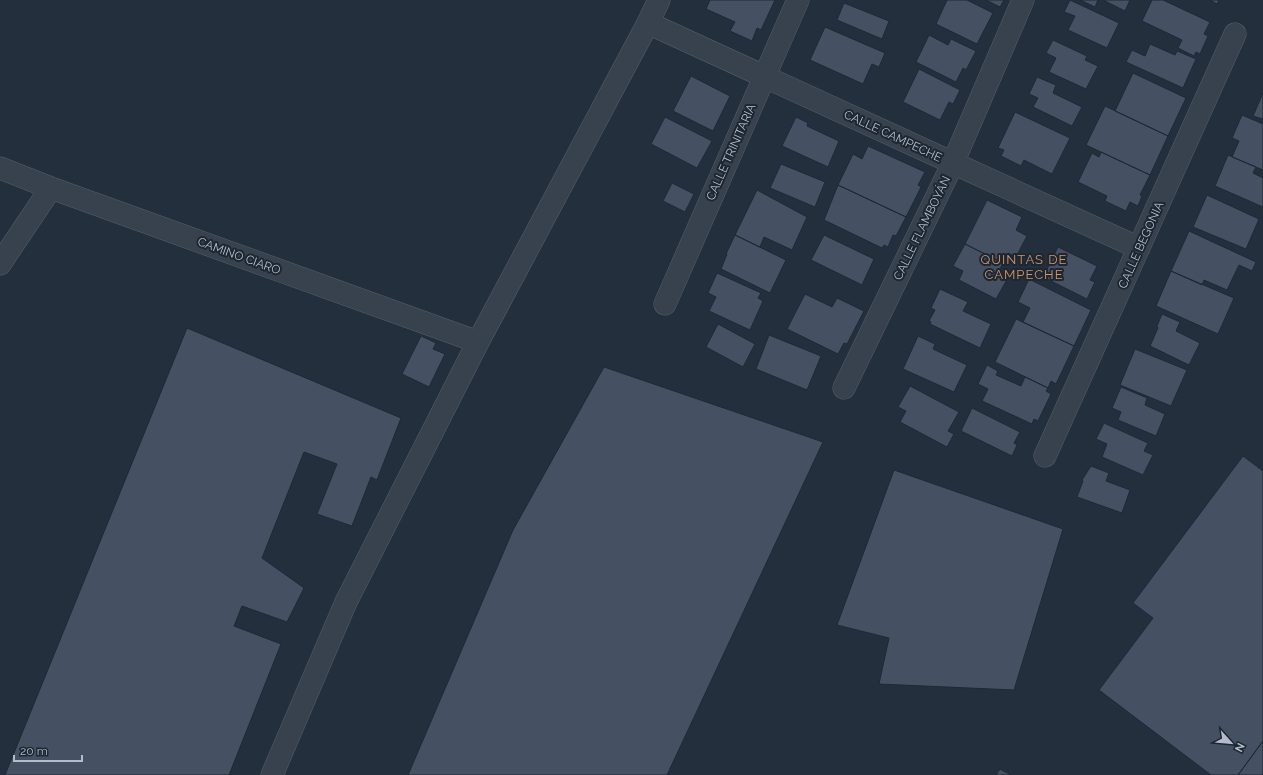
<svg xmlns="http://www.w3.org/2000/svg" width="1263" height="775" viewBox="0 0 1263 775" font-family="Raleway,sans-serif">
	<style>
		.building { fill: #455162; stroke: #1f2835 }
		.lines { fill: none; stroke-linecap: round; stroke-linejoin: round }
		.minor-casing { stroke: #565f6c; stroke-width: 23 }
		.minor { stroke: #38414e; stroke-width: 22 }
		.labels { text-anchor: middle; stroke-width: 4; stroke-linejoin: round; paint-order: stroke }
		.street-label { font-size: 12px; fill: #b4bcc9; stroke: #1d2633 }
		.neighbourhood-label { font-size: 13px; letter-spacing: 1px; fill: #d59563; stroke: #1d2633 }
	</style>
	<rect width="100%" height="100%" fill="#242f3e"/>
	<!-- building -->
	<path class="building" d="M 710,0 L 775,0 L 761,30 L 757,28 L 752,41 L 730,31 L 735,22 L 706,9 Z
		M 947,0 L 967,0 L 993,13 L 977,44 L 936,24 Z
		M 986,0 L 1004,0 L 1000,7 Z
		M 1070,0 L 1119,23 L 1107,48 L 1068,30 L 1075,16 L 1064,12 Z
		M 1080,0 L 1098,0 L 1095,7 Z
		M 1103,0 L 1130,0 L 1125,11 Z
		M 1152,0 L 1163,0 L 1210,22 L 1204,34 L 1208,36 L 1200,54 L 1196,52 L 1194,56 L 1178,48 L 1182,40 L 1142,21 Z
		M 1210,0 L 1219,0 L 1217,4 Z
		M 844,3 L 889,21 L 882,39 L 837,20 Z
		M 825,27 L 885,53 L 879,67 L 872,64 L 863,84 L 810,60 Z
		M 929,35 L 948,45 L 951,39 L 976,51 L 966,70 L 963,68 L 956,82 L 916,62 Z
		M 1053,40 L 1087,56 L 1085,60 L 1098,66 L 1086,89 L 1049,72 L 1056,58 L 1046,53 Z
		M 1150,44 L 1175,55 L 1177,51 L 1196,59 L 1183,88 L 1126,62 L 1132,50 L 1145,56 Z
		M 919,69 L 960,90 L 953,104 L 949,102 L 940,120 L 903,102 Z
		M 1133,73 L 1186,98 L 1168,136 L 1115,111 Z
		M 691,76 L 730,96 L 713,131 L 673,111 Z
		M 1037,77 L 1056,85 L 1053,93 L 1082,107 L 1072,126 L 1033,107 L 1038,98 L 1029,94 Z
		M 1263,93 L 1263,119 L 1253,116 Z
		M 1105,106 L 1168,136 L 1150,175 L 1086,145 Z
		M 1015,112 L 1070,138 L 1052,174 L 1024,160 L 1021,166 L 1001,156 L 1004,150 L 998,148 Z
		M 1242,115 L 1263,124 L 1263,170 L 1232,157 L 1239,141 L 1232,138 Z
		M 665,117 L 712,141 L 697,168 L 651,144 Z
		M 796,117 L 808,123 L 807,126 L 839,141 L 828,167 L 782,146 Z
		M 868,146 L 925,172 L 918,185 L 921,187 L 906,217 L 838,185 L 853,154 L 862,159 Z
		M 1101,152 L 1150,175 L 1140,195 L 1142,196 L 1138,206 L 1130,202 L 1126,211 L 1105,201 L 1107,196 L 1078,182 L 1092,153 L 1099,157 Z
		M 1228,155 L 1256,167 L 1253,173 L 1263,178 L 1263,207 L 1215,186 Z
		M 781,164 L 825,182 L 815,207 L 770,188 Z
		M 672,183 L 694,194 L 685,212 L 663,201 Z
		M 838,185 L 906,217 L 896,236 L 893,235 L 888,247 L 884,245 L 882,248 L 824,220 Z
		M 757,190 L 807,217 L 792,250 L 764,237 L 760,247 L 735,235 Z
		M 1207,195 L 1259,219 L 1246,249 L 1193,227 Z
		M 987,200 L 1022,217 L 1016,230 L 1027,236 L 1016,257 L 1008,253 L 1003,263 L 965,244 Z
		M 1189,231 L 1256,262 L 1252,271 L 1239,265 L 1227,290 L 1204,280 L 1202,285 L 1171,271 Z
		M 735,235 L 786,260 L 770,293 L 721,269 L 727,254 L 726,254 Z
		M 824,235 L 874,259 L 862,285 L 811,260 Z
		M 965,244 L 1003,263 L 999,271 L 1009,276 L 996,299 L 959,280 L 963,271 L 953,266 Z
		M 1058,247 L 1097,266 L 1090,280 L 1095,282 L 1087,299 L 1043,277 Z
		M 1171,271 L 1234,298 L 1218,334 L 1156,306 Z
		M 717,273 L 761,293 L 758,298 L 763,301 L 750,330 L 709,311 L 716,297 L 708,293 Z
		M 1029,279 L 1091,310 L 1074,346 L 1023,322 L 1030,308 L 1018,302 Z
		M 940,289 L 968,302 L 963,311 L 991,324 L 980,348 L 930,324 L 931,322 L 929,321 L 935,310 L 931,308 Z
		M 805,294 L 832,307 L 837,298 L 864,311 L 847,344 L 844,343 L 838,354 L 787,329 Z
		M 1162,314 L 1180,322 L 1176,331 L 1200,343 L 1189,365 L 1150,346 L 1158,328 L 1157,326 Z
		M 1016,319 L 1074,346 L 1056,384 L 1051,381 L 1048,388 L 995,362 Z
		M 718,324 L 755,344 L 743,367 L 706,347 Z
		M 187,328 L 401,418 L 377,480 L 371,477 L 352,526 L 317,514 L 337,464 L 304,452 L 262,558 L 304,588 L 287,622 L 242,606 L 234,626 L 281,644 L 229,775 L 5,775 Z
		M 769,335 L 821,356 L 807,390 L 756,369 Z
		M 421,336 L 436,343 L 433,349 L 445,354 L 429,387 L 402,374 Z
		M 918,336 L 935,344 L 933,349 L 967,365 L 954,392 L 903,369 Z
		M 1135,349 L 1187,370 L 1171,406 L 1120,385 Z
		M 987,365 L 998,371 L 996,375 L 1021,386 L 1025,377 L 1048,388 L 1046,391 L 1051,394 L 1038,421 L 1034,419 L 1032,424 L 982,401 L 988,389 L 978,384 Z
		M 604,367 L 823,442 L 667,775 L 408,775 L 513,530 Z
		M 910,386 L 959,412 L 948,431 L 954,434 L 947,447 L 900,422 L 906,411 L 898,407 Z
		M 1121,387 L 1147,398 L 1145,405 L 1165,414 L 1156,436 L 1118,420 L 1121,412 L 1112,408 Z
		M 972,408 L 1020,432 L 1014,443 L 1017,445 L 1012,456 L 961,431 Z
		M 1104,423 L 1148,443 L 1144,451 L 1153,455 L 1143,475 L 1102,457 L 1107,444 L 1096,439 Z
		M 1243,456 L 1263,471 L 1263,741 L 1238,775 L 1211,775 L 1099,690 L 1153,618 L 1133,603 Z
		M 1091,466 L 1109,473 L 1106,481 L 1130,490 L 1122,513 L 1077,497 L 1083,481 L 1082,480 Z
		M 894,470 L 1063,529 L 1014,690 L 879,684 L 889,638 L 837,625 Z
		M 1263,741 L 1263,775 L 1238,775 Z
		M 1000,769 L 1011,775 L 996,775 Z"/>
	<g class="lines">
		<defs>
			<path id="minor" d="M 648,23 L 953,163 L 1139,248
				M 0,168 L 51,188 L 478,342
				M 0,264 L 51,188
				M 665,304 L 798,0
				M 844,388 L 953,163 L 1023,0
				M 1045,456 L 1235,34
				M 272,775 L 346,602 L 478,342 L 648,23 L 659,0"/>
		</defs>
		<!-- minor casing -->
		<use href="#minor" class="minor-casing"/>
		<!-- minor -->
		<use href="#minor" class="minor"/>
	</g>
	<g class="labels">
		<!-- street labels -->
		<g class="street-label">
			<text transform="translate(893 136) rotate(25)" y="4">CALLE CAMPECHE</text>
			<text transform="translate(731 152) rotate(-66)" y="4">CALLE TRINITARIA</text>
			<text transform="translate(922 228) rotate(-64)" y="4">CALLE FLAMBOYÁN</text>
			<text transform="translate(1141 245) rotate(-66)" y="4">CALLE BEGONIA</text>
			<text transform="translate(239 256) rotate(20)" y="4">CAMINO CIARO</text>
		</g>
		<!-- neighbourhood labels -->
		<g class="neighbourhood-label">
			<text x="1024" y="264">QUINTAS DE<tspan x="1024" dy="15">CAMPECHE</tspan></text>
		</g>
	</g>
	<!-- north arrow -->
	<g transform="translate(1231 743) rotate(117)" stroke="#1d2633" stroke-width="3" paint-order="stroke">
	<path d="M0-3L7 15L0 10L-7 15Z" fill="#b4bcc9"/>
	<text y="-6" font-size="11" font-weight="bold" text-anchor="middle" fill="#b4bcc9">N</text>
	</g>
	<!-- scale -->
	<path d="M14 755v6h68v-6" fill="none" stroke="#b4bcc9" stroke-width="2"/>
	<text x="20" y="755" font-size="12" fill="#b4bcc9" stroke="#1d2633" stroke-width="3" paint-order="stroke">20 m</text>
</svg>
